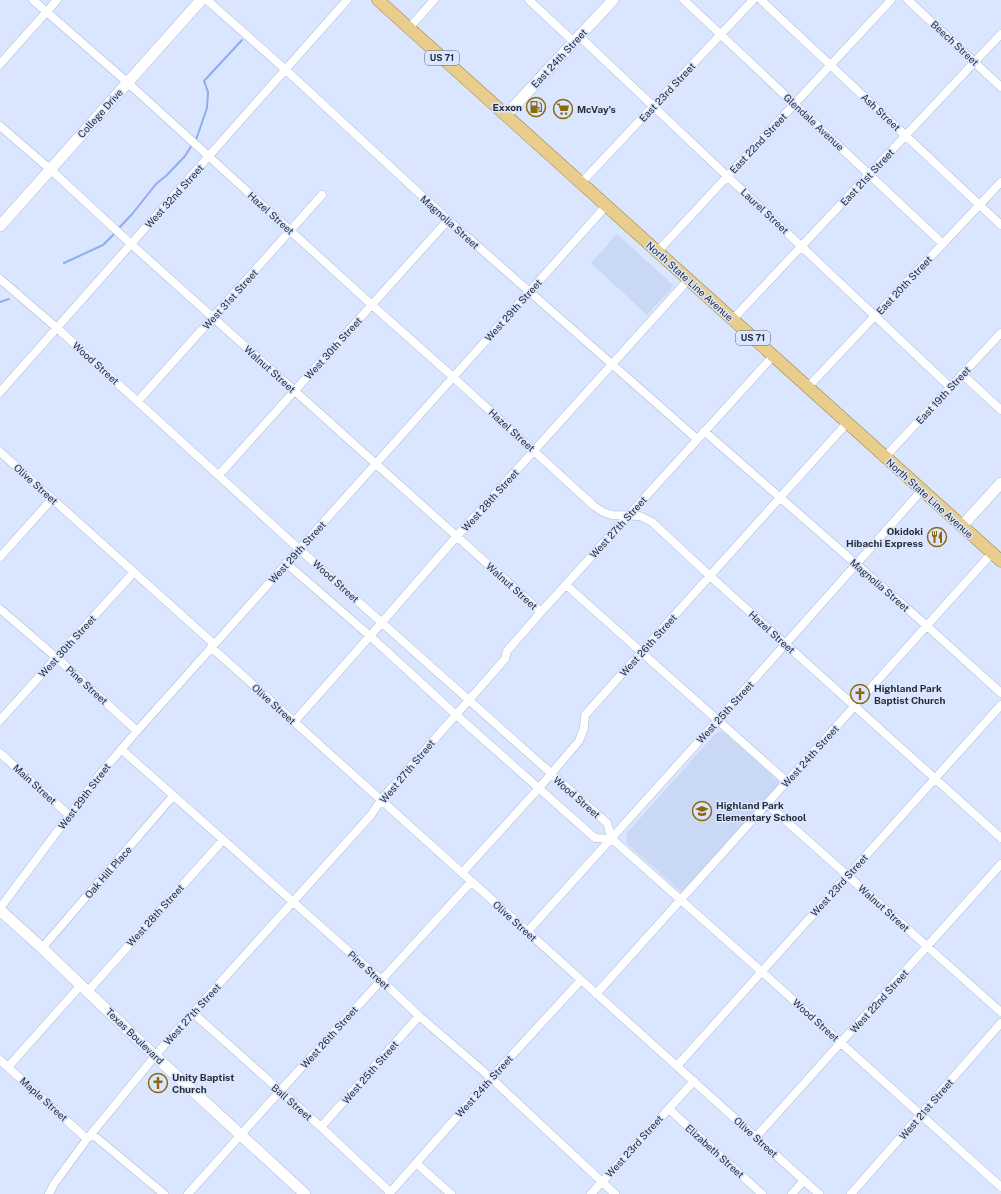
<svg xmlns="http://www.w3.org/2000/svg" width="1001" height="1194" viewBox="0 0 1001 1194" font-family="'Public Sans',sans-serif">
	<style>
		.built { fill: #c9d8f4 }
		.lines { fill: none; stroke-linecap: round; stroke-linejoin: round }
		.stream { stroke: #8eadec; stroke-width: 2 }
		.street-casing { stroke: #aab8d5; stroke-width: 9 }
		.secondary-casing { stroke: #aab8d5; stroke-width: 12 }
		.primary-casing { stroke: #9c7f3d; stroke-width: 13 }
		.street { stroke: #fff; stroke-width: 8 }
		.secondary { stroke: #fff; stroke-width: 11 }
		.primary { stroke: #e9cd8c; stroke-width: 12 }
		.labels { text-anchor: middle; stroke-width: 3; stroke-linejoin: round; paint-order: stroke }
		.shield { fill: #dae6ff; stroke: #5d6474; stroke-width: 1 }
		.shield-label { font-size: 9px; font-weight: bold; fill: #272d38 }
		.street-label { font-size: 10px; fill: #272d38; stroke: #dae6ff }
		.poi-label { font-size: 10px; font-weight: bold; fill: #272d38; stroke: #dae6ff; text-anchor: start }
	</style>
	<rect width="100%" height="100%" fill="#dae6ff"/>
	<!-- built -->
	<path class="built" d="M 617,234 L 674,286 L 647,315 L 591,263 Z
		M 721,731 L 724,732 L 778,781 L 779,784 L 778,786 L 684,891 L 680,891 L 627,844 L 626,836 L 626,834 L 715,734 Z"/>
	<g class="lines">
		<!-- stream -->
		<path class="stream" d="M 195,141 L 197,137 L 207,108 L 208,92 L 204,81 L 242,40
			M 119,228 L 133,213 L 156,184 L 167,175 L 185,156 L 192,145
			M 64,263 L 103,245 L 116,232
			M 0,302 L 9,299"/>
		<defs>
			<path id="street" d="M 33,0 L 127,82 L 372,305 L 453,377 L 594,506 L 603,512 L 612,515 L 640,516 L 652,522 L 710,576 L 1001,838
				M 207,0 L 286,70 L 448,220 L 697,439
				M 529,0 L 574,42
				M 684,0 L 943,244
				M 761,0 L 1001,225
				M 908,0 L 1001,87
				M 409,28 L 434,0
				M 579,36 L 950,387
				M 0,64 L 57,0
				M 0,126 L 50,169 L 131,244 L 541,612
				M 581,183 L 753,0
				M 657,252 L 891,0
				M 0,279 L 57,328 L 299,549 L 607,823 L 612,839 L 761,971 L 1001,1187
				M 733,319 L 1001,34
				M 962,374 L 1001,410
				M 808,387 L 1001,182
				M 0,392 L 347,0
				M 138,401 L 322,195
				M 704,431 L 927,626 L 1001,693
				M 0,452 L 214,644
				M 885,457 L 1001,333
				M 219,475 L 448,220
				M 0,557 L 52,499
				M 286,563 L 370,636 L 455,714 L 595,838 L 612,839
				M 566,585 L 786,781
				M 0,609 L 57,658 L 137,731
				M 211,647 L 819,1194
				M 0,720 L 134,572
				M 294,722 L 370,636 L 457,536 L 688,280
				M 121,749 L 381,980 L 419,1016 L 491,1078 L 615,1194
				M 0,753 L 69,815
				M 767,804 L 1001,1012
				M 462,873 L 539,788 L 579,741 L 584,728 L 585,715 L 847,423
				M 0,908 L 101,773 L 137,731 L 606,206
				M 527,932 L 718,720 L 922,490
				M 42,948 L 173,796
				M 88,991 L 223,840
				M 596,994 L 992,553
				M 193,1013 L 321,1127 L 390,1192
				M 0,1060 L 87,1139
				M 677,1066 L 1001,705
				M 8,1067 L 81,985
				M 669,1109 L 762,1194
				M 321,1127 L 419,1016
				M 92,1134 L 164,1194
				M 756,1137 L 1001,864
				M 416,1163 L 451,1194
				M 49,1194 L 54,1184 L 87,1139 L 165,1044 L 371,815 L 381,800 L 505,659 L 507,651 L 541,612 L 773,356
				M 188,1194 L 280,1091 L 471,882
				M 389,1194 L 491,1078 L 581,980
				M 591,1194 L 694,1081
				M 792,1194 L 804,1180
				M 851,1194 L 1001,1023"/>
			<path id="secondary" d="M 506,115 L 613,0
				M 0,226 L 201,0
				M 962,526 L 1001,483
				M 0,910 L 42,948 L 155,1056 L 305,1194"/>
			<path id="primary" d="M 378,0 L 1001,561"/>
		</defs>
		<!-- street casing -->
		<use href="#street" class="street-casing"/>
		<!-- secondary casing -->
		<use href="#secondary" class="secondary-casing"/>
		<!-- primary casing -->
		<use href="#primary" class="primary-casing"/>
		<!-- street -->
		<use href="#street" class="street"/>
		<!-- secondary -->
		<use href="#secondary" class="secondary"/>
		<!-- primary -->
		<use href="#primary" class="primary"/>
	</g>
	<!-- icons -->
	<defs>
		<symbol id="fuel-ring" viewBox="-11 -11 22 22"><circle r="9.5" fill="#dae6ff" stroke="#8d690c" stroke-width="1.5"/><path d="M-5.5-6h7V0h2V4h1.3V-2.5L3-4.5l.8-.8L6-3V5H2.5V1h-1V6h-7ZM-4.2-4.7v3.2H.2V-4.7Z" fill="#8d690c"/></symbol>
		<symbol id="supermarket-ring" viewBox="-11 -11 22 22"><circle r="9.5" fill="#dae6ff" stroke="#8d690c" stroke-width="1.5"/><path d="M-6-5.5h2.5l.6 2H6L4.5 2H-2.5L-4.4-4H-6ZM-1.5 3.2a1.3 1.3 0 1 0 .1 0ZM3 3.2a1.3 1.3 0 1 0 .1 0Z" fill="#8d690c"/></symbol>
		<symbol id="restaurant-ring" viewBox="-11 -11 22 22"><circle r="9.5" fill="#dae6ff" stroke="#8d690c" stroke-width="1.5"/><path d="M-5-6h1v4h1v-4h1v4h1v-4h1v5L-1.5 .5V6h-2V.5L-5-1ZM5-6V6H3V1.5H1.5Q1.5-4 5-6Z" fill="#8d690c"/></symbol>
		<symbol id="church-ring" viewBox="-11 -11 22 22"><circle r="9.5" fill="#dae6ff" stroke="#8d690c" stroke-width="1.5"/><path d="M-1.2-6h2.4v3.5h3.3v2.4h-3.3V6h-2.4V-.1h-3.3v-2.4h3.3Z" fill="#8d690c"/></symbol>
		<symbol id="school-ring" viewBox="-11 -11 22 22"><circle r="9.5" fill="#dae6ff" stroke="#8d690c" stroke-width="1.5"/><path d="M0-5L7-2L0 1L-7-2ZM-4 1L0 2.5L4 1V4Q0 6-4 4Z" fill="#8d690c"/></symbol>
	</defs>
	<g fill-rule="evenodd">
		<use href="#fuel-ring" x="525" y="96" width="22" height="22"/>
		<use href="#supermarket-ring" x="552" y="98" width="22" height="22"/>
		<use href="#restaurant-ring" x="926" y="526" width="22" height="22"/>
		<use href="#church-ring" x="849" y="683" width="22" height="22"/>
		<use href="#school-ring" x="691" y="800" width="22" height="22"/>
		<use href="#church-ring" x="147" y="1072" width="22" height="22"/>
	</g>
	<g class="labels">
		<!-- shield labels -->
		<g class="shield">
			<rect x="425" y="51" width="34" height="14" rx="3"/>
			<rect x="736" y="331" width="34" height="14" rx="3"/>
		</g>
		<g class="shield-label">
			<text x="442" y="61">US 71</text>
			<text x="753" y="341">US 71</text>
		</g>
		<!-- street labels -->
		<g class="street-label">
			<text transform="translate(955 43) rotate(43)" y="4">Beech Street</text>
			<text transform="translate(559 58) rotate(-47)" y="4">East 24th Street</text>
			<text transform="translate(667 92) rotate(-47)" y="4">East 23rd Street</text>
			<text transform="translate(881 112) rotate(43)" y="4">Ash Street</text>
			<text transform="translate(100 113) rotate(-48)" y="4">College Drive</text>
			<text transform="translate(814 122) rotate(43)" y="4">Glendale Avenue</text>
			<text transform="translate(758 143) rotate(-47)" y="4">East 22nd Street</text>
			<text transform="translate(867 177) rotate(-47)" y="4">East 21st Street</text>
			<text transform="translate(174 196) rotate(-48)" y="4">West 32nd Street</text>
			<text transform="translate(765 211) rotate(43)" y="4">Laurel Street</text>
			<text transform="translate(271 213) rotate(42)" y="4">Hazel Street</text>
			<text transform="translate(450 222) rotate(42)" y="4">Magnolia Street</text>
			<text transform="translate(690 281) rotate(42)" y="4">North State Line Avenue</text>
			<text transform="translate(904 285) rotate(-47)" y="4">East 20th Street</text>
			<text transform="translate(230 299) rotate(-48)" y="4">West 31st Street</text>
			<text transform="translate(513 310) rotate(-48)" y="4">West 29th Street</text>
			<text transform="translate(333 348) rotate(-48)" y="4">West 30th Street</text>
			<text transform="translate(96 363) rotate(42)" y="4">Wood Street</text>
			<text transform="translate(270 369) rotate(42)" y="4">Walnut Street</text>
			<text transform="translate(943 395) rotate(-47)" y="4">East 19th Street</text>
			<text transform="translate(512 430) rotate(42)" y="4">Hazel Street</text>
			<text transform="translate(36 484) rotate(42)" y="4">Olive Street</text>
			<text transform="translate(930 498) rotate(42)" y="4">North State Line Avenue</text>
			<text transform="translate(490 500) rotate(-48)" y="4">West 28th Street</text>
			<text transform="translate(618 527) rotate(-48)" y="4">West 27th Street</text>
			<text transform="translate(297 552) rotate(-48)" y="4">West 29th Street</text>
			<text transform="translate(336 581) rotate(42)" y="4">Wood Street</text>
			<text transform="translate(880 585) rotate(41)" y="4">Magnolia Street</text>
			<text transform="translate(512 586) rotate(42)" y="4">Walnut Street</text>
			<text transform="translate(772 632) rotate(42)" y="4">Hazel Street</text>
			<text transform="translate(648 645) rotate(-48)" y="4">West 26th Street</text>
			<text transform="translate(67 646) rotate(-48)" y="4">West 30th Street</text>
			<text transform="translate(87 685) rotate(42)" y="4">Pine Street</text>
			<text transform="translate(274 704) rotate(42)" y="4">Olive Street</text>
			<text transform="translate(725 712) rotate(-48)" y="4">West 25th Street</text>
			<text transform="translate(810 756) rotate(-48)" y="4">West 24th Street</text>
			<text transform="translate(407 771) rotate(-50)" y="4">West 27th Street</text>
			<text transform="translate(35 784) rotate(42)" y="4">Main Street</text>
			<text transform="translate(84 796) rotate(-53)" y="4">West 29th Street</text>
			<text transform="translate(577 797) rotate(41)" y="4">Wood Street</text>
			<text transform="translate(108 872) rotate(-49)" y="4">Oak Hill Place</text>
			<text transform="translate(839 885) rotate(-48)" y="4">West 23rd Street</text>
			<text transform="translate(884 908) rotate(42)" y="4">Walnut Street</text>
			<text transform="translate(155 915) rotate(-48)" y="4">West 28th Street</text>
			<text transform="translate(515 921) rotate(42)" y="4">Olive Street</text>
			<text transform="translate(369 970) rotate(42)" y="4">Pine Street</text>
			<text transform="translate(879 1001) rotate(-48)" y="4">West 22nd Street</text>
			<text transform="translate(192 1014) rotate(-48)" y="4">West 27th Street</text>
			<text transform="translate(816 1020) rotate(42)" y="4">Wood Street</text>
			<text transform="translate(135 1036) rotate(44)" y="4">Texas Boulevard</text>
			<text transform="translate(329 1037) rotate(-48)" y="4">West 26th Street</text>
			<text transform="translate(370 1072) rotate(-49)" y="4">West 25th Street</text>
			<text transform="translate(484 1086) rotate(-48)" y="4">West 24th Street</text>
			<text transform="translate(44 1099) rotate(42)" y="4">Maple Street</text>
			<text transform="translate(292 1102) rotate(41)" y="4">Ball Street</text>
			<text transform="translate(926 1109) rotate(-49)" y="4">West 21st Street</text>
			<text transform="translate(756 1137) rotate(42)" y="4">Olive Street</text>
			<text transform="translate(634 1146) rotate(-48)" y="4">West 23rd Street</text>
			<text transform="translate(715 1151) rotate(42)" y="4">Elizabeth Street</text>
		</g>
		<!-- poi labels -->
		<g class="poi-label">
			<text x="522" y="111" text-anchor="end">Exxon</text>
			<text x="577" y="113">McVay's</text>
			<text x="923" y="535" text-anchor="end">Okidoki<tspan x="923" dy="12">Hibachi Express</tspan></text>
			<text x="874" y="692">Highland Park<tspan x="874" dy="12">Baptist Church</tspan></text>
			<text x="716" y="809">Highland Park<tspan x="716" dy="12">Elementary School</tspan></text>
			<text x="172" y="1081">Unity Baptist<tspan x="172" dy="12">Church</tspan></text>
		</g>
	</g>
</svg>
